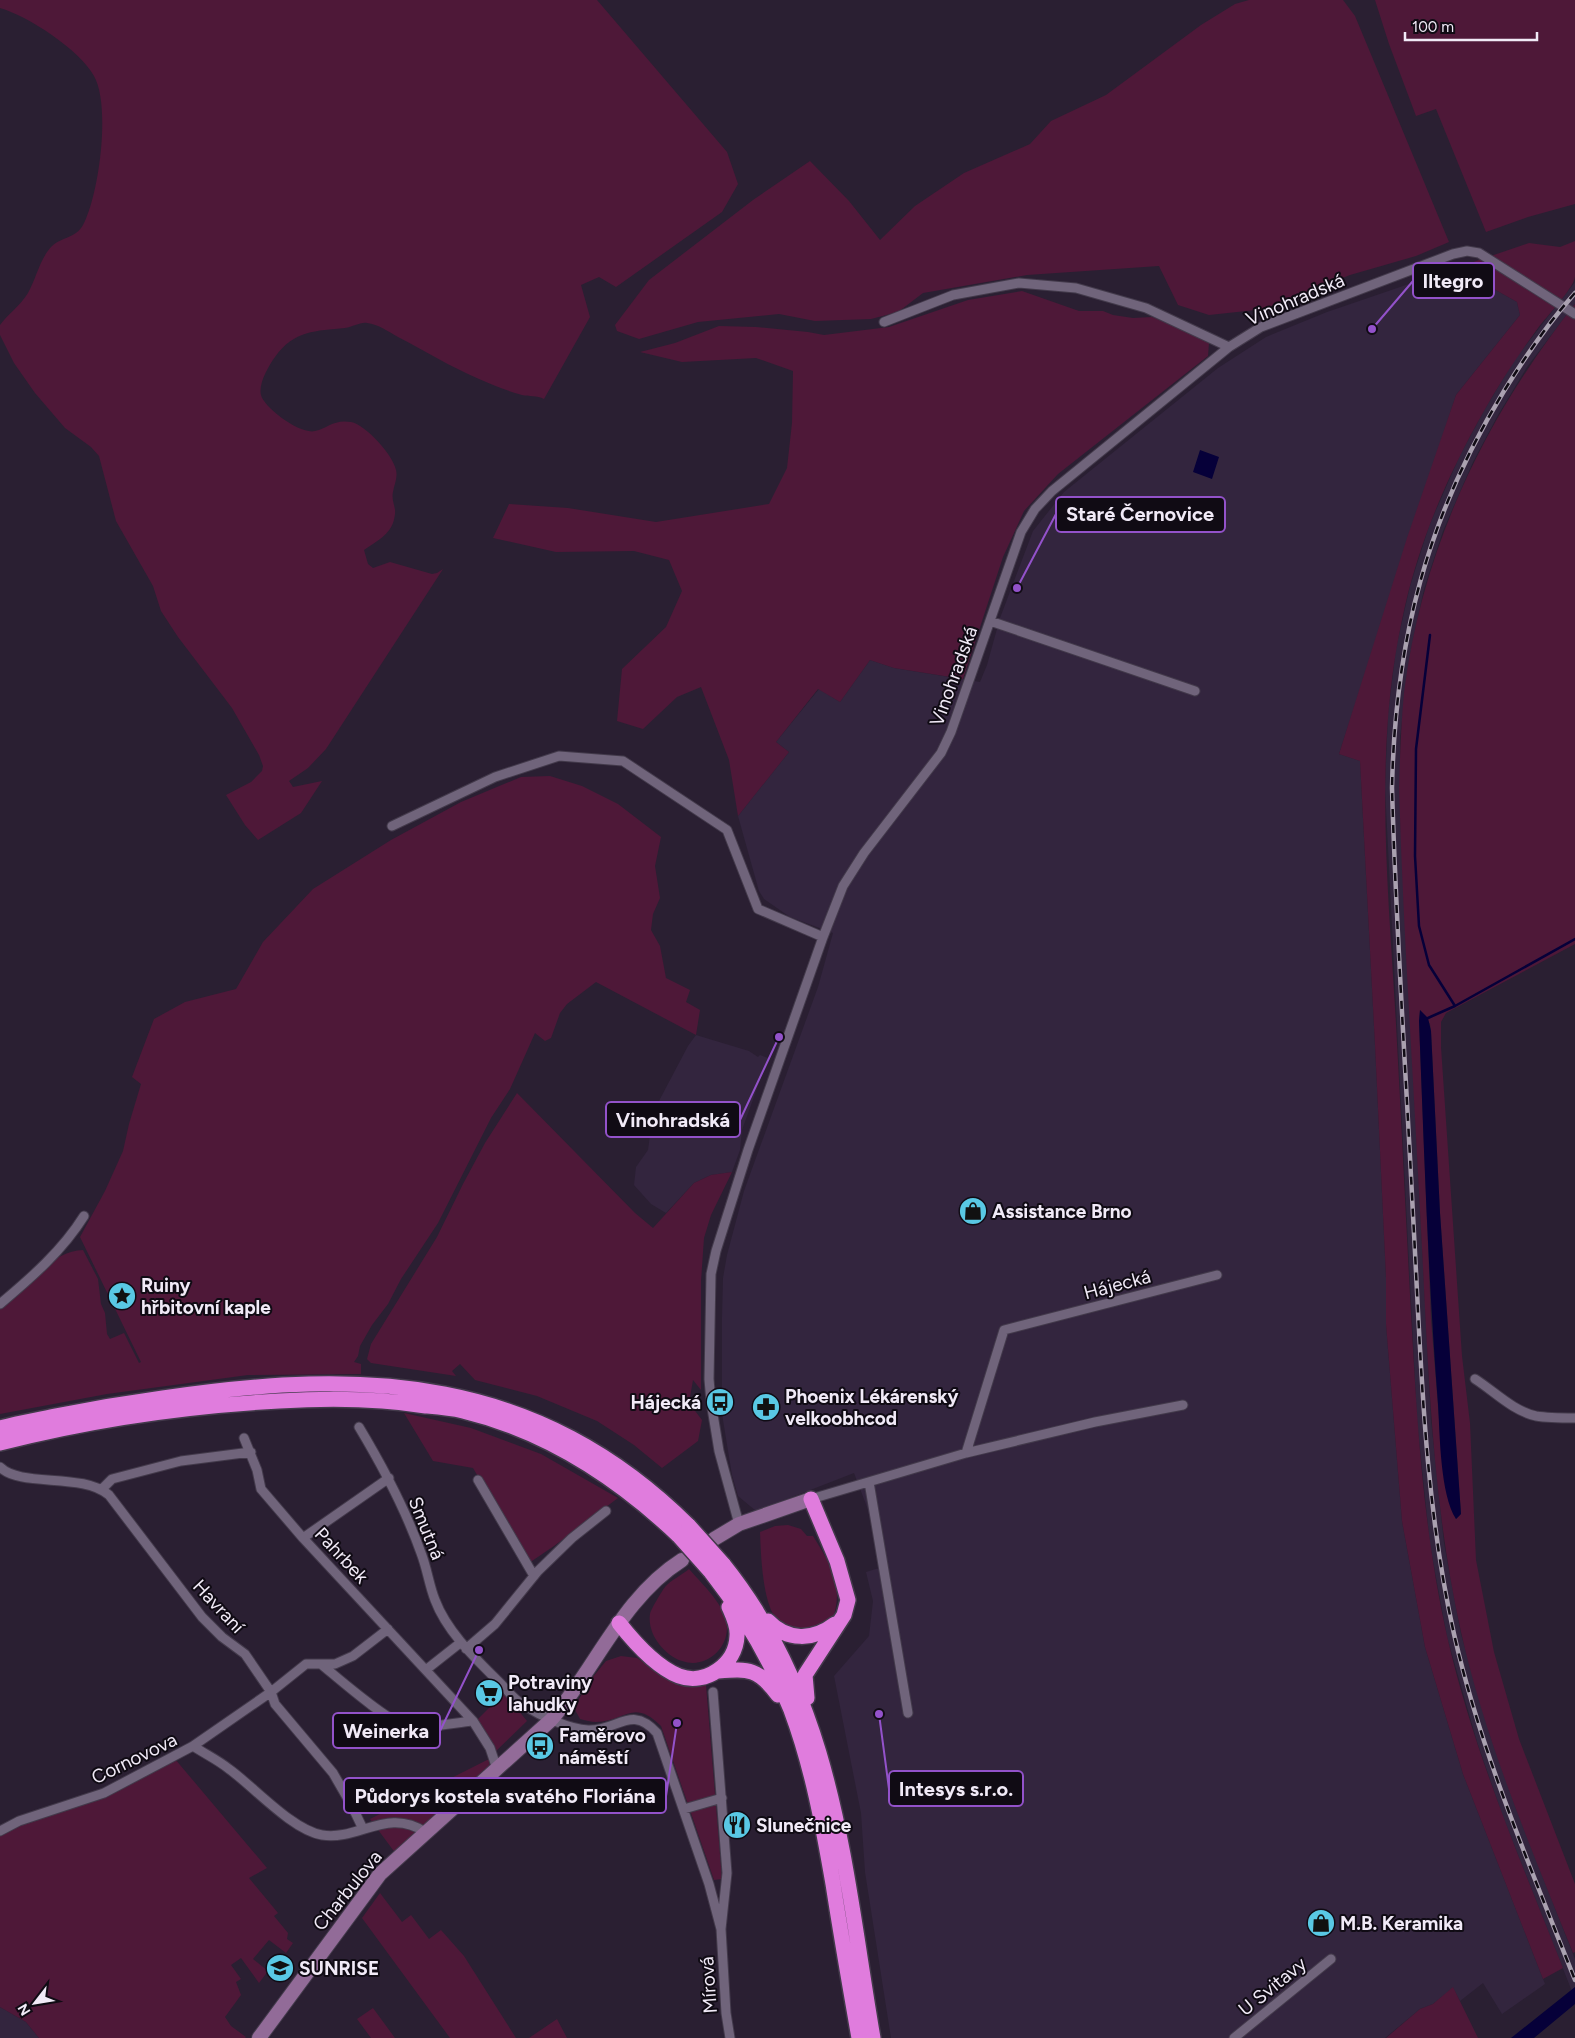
<svg xmlns="http://www.w3.org/2000/svg" width="1575" height="2038" viewBox="0 0 1575 2038" font-family="Figtree,sans-serif">
	<style>
		.built { fill: #33253e }
		.green { fill: #4e1838; fill-rule: evenodd }
		.water { fill: #060039 }
		.lines { fill: none; stroke-linecap: round; stroke-linejoin: round }
		.stream { stroke: #060039; stroke-width: 2.5 }
		.street-casing { stroke: #433a4b; stroke-width: 11 }
		.secondary-casing { stroke: #433a4b; stroke-width: 16 }
		.highway-casing { stroke: #433a4b; stroke-width: 18 }
		.street { stroke: #70647b; stroke-width: 9 }
		.secondary { stroke: #926b98; stroke-width: 14 }
		.highway { stroke: #e07cdd; stroke-width: 15 }
		.rail-casing { stroke: #aaa1b0; stroke-width: 4.5 }
		.rail { stroke: #100b14; stroke-width: 2.5; stroke-dasharray: 8; stroke-linecap: butt }
		.highway-bridge-casing { stroke: #433a4b; stroke-width: 18; stroke-linecap: butt }
		.highway-bridge { stroke: #e07cdd; stroke-width: 15 }
		.labels { text-anchor: middle; stroke-width: 4; stroke-linejoin: round; paint-order: stroke }
		.street-label { font-size: 19px; fill: #f1eaf7; stroke: #100b14 }
		.poi-label { font-size: 19px; font-weight: bold; fill: #f1eaf7; stroke: #100b14; text-anchor: start }
		.leader { fill: none; stroke: #9352ca; stroke-width: 2 }
		.callout-dot { fill: #9352ca; stroke: #100b14; stroke-width: 2 }
		.callout { fill: #100b14; stroke: #9352ca; stroke-width: 2 }
		.callout-label { font-size: 20px; text-anchor: middle; font-weight: bold; fill: #f1eaf7 }
	</style>
	<rect width="100%" height="100%" fill="#2a1f32"/>
	<!-- built -->
	<path class="built" d="M 1444,272 L 1471,276 L 1517,302 L 1520,315 L 1456,395 L 1339,754 L 1360,761 L 1375,1045 L 1386,1277 L 1386,1324 L 1402,1521 L 1425,1647 L 1463,1774 L 1545,1984 L 1502,2014 L 1483,1983 L 1460,2001 L 1453,1988 L 1433,2004 L 1420,2009 L 1385,2038 L 891,2038 L 865,1872 L 861,1813 L 834,1676 L 869,1636 L 873,1601 L 866,1572 L 879,1568 L 875,1538 L 867,1507 L 854,1473 L 756,1511 L 738,1496 L 732,1475 L 722,1414 L 722,1317 L 723,1278 L 727,1255 L 744,1191 L 818,987 L 833,933 L 790,917 L 764,899 L 759,891 L 738,816 L 789,752 L 776,742 L 819,689 L 840,702 L 870,660 L 894,668 L 980,682 L 987,665 L 1000,618 L 1033,531 L 1064,492 L 1218,368 L 1266,337 L 1327,312 Z
		M 1575,282 L 1575,304 L 1527,367 L 1498,415 L 1473,462 L 1443,531 L 1424,589 L 1411,650 L 1400,737 L 1400,814 L 1431,1420 L 1444,1543 L 1461,1634 L 1491,1738 L 1517,1811 L 1575,1959 L 1575,1999 L 1503,1817 L 1477,1742 L 1447,1637 L 1430,1545 L 1417,1421 L 1385,788 L 1388,713 L 1396,648 L 1410,586 L 1429,526 L 1460,455 L 1486,407 L 1515,359 Z
		M 696,1035 L 749,1051 L 758,1057 L 760,1055 L 768,1058 L 742,1130 L 740,1150 L 732,1172 L 711,1175 L 694,1183 L 666,1213 L 651,1204 L 634,1185 L 636,1167 L 648,1150 L 652,1120 L 660,1099 L 688,1046 Z
		M 0,2007 L 26,2022 L 39,2038 L 0,2038 Z"/>
	<!-- green -->
	<path class="green" d="M 0,0 L 597,0 L 727,152 L 738,184 L 722,212 L 616,287 L 599,277 L 581,285 L 590,317 L 544,399 C 537,395 529,397 522,395 C 507,391 493,385 479,379 C 451,367 425,351 398,337 C 389,332 378,324 367,323 C 360,322 353,327 345,328 C 316,331 294,330 275,357 C 269,365 258,384 261,395 C 264,408 301,435 315,431 C 328,428 334,419 351,422 C 366,425 393,455 396,470 C 398,478 394,485 393,492 C 391,500 396,507 395,514 C 393,534 378,540 364,550 L 368,564 L 373,568 L 390,562 L 432,574 L 437,573 L 443,569 L 326,749 L 308,768 L 289,781 L 293,787 L 322,781 L 301,813 L 258,840 L 245,825 L 226,795 L 251,782 L 262,771 L 263,766 L 259,755 L 232,708 L 178,637 L 161,611 L 153,586 L 116,521 L 99,456 L 91,447 L 65,428 L 35,393 L 14,363 L 0,335 L 0,325 C 8,314 21,305 28,293 C 36,279 40,258 52,246 C 62,237 76,238 83,225 C 99,195 111,106 94,76 C 80,50 28,16 0,8 Z
		M 1249,0 L 1343,0 L 1355,16 L 1449,242 L 1416,256 L 1350,275 L 1265,309 L 1209,315 L 1178,305 L 1159,266 L 1027,275 L 923,293 L 898,312 L 871,319 L 815,321 L 779,314 L 698,322 L 639,339 L 617,331 L 615,325 L 649,280 L 753,200 L 810,161 L 849,201 L 880,240 L 915,206 L 964,173 L 1030,144 L 1051,121 L 1106,95 L 1201,25 L 1235,4 Z
		M 1375,0 L 1575,0 L 1575,204 L 1528,217 L 1486,232 L 1436,109 L 1416,116 L 1389,44 Z
		M 1575,241 C 1575,253 1575,266 1575,277 C 1573,289 1547,316 1538,328 C 1519,354 1500,382 1484,411 C 1447,476 1417,546 1402,620 C 1372,759 1390,902 1397,1043 C 1402,1133 1406,1223 1411,1313 C 1417,1422 1423,1529 1447,1636 C 1473,1750 1520,1859 1563,1968 L 1543,1979 L 1463,1774 L 1425,1647 L 1402,1521 L 1386,1324 L 1386,1277 L 1375,1045 L 1360,761 L 1339,754 L 1407,538 L 1456,395 L 1520,315 L 1517,302 L 1471,276 L 1444,272 L 1529,243 L 1560,247 Z
		M 1022,291 L 1079,311 L 1103,311 L 1113,315 L 1133,318 L 1152,317 L 1174,325 L 1209,343 L 1208,356 L 1058,474 L 1024,511 L 1003,557 L 963,679 L 894,668 L 870,660 L 840,702 L 818,689 L 776,742 L 789,752 L 738,816 L 729,760 L 701,687 L 677,697 L 643,729 L 617,721 L 622,669 L 666,627 L 682,591 L 669,560 L 634,551 L 556,552 L 493,538 L 509,504 L 568,508 L 656,522 L 769,504 L 787,468 L 792,423 L 793,371 L 756,358 L 682,362 L 640,352 L 675,343 L 719,326 L 756,327 L 808,332 L 824,335 L 889,327 L 968,300 Z
		M 1575,304 L 1575,944 L 1446,1013 L 1441,1022 L 1441,1047 L 1462,1356 L 1470,1423 L 1476,1560 L 1494,1652 L 1519,1739 L 1575,1884 L 1575,1952 L 1573,1953 C 1531,1848 1486,1743 1461,1632 C 1430,1493 1428,1352 1420,1211 C 1413,1070 1403,929 1399,788 C 1400,756 1401,725 1404,693 C 1422,548 1485,418 1575,304 ZM 1420,1010 L 1430,1024 L 1431,1031 L 1440,1213 L 1461,1514 L 1456,1519 L 1443,1469 L 1431,1319 L 1419,1021 Z
		M 550,776 L 582,786 L 618,804 L 661,837 L 655,866 L 660,898 L 653,914 L 651,930 L 660,946 L 666,978 L 690,990 L 686,1002 L 700,1010 L 696,1035 L 596,982 L 567,1004 L 560,1013 L 551,1038 L 545,1041 L 535,1033 L 510,1089 L 491,1118 L 438,1223 L 401,1279 L 388,1304 L 372,1325 L 360,1346 L 358,1356 L 354,1362 L 361,1364 L 361,1374 L 248,1375 L 107,1394 L 0,1414 L 0,1304 C 21,1286 55,1250 83,1250 L 98,1279 L 101,1304 L 105,1313 L 107,1334 L 110,1339 L 124,1333 L 139,1363 L 141,1362 L 80,1237 L 105,1191 L 123,1151 L 129,1124 L 141,1084 L 132,1077 L 154,1019 L 185,1002 L 236,989 L 263,942 L 313,889 L 391,840 L 461,802 L 521,777 Z
		M 517,1093 L 635,1213 L 653,1228 L 694,1183 L 711,1175 L 732,1172 L 711,1215 L 704,1238 L 701,1281 L 701,1390 L 693,1380 L 689,1403 L 702,1420 L 698,1441 L 662,1468 L 634,1445 L 597,1421 L 537,1396 L 475,1380 L 460,1364 L 452,1371 L 456,1376 L 371,1363 L 367,1359 L 371,1344 L 437,1237 L 463,1184 L 485,1143 Z
		M 404,1413 L 471,1428 L 541,1454 L 618,1498 L 554,1546 L 529,1563 L 473,1468 L 433,1461 Z
		M 788,1525 L 801,1529 L 807,1536 L 813,1536 C 830,1563 845,1588 832,1620 L 805,1633 C 798,1630 786,1628 780,1623 C 762,1608 761,1554 760,1532 L 775,1526 Z
		M 689,1569 C 702,1584 722,1602 726,1621 C 732,1646 707,1670 682,1661 C 664,1655 647,1634 650,1614 C 651,1609 662,1591 665,1587 C 671,1580 682,1575 689,1569 Z
		M 621,1656 L 637,1658 L 680,1686 L 706,1685 L 722,1879 L 714,1880 L 661,1726 C 633,1698 626,1721 596,1722 C 591,1722 585,1720 580,1719 L 574,1708 L 588,1683 L 606,1661 Z
		M 504,1693 L 527,1721 L 495,1752 L 476,1721 Z
		M 175,1759 L 267,1868 L 249,1878 L 278,1913 L 274,1916 L 288,1933 L 287,1939 L 293,1943 L 286,1953 L 269,1940 L 253,1959 L 268,1971 L 259,1983 L 241,1958 L 231,1965 L 241,1979 L 236,1982 L 241,1995 L 225,2017 L 231,2026 L 246,2037 L 245,2038 L 39,2038 L 26,2022 L 0,2007 L 0,1834 Z
		M 489,1759 L 490,1771 L 396,1854 L 370,1819 Z
		M 380,1893 L 402,1922 L 411,1915 L 429,1939 L 441,1930 L 464,1956 L 516,2038 L 450,2038 L 362,1918 Z
		M 1453,1987 L 1478,2038 L 1386,2038 L 1420,2009 L 1433,2004 Z
		M 373,2008 L 395,2038 L 371,2038 L 357,2019 Z
		M 557,2019 L 567,2038 L 529,2038 Z"/>
	<!-- water -->
	<path class="water" d="M 1200,450 L 1219,457 L 1212,479 L 1193,472 Z
		M 1420,1010 L 1428,1018 L 1431,1031 L 1440,1213 L 1461,1514 L 1456,1519 C 1440,1494 1440,1435 1438,1404 C 1428,1277 1424,1149 1419,1021 Z
		M 1575,1987 L 1575,2004 L 1534,2038 L 1511,2038 Z"/>
	<g class="lines">
		<!-- stream -->
		<path class="stream" d="M 1430,635 L 1416,749 L 1415,856 L 1419,926 L 1429,965 L 1455,1006
			M 1428,1018 L 1455,1006 L 1575,939"/>
		<defs>
			<path id="street" d="M 884,322 L 953,295 L 1019,283 L 1076,288 L 1146,308 L 1229,347
				M 990,621 L 1195,691
				M 392,826 L 495,777 L 559,756 L 623,761 L 727,830 L 758,909 L 823,937
				M 0,1304 C 32,1277 62,1251 84,1216
				M 1475,1379 C 1494,1391 1513,1411 1536,1416 C 1548,1418 1562,1418 1575,1418
				M 359,1427 C 383,1467 405,1508 421,1553 C 427,1568 429,1585 435,1600 C 447,1632 476,1659 500,1683 C 507,1690 515,1701 525,1706 C 541,1716 569,1729 588,1730 C 618,1731 631,1704 657,1733 L 709,1884 L 721,1929
				M 244,1438 L 257,1470 L 261,1489 L 303,1538 L 473,1721 L 490,1748 L 497,1769
				M 966,1453 L 1004,1330 L 1217,1275
				M 0,1467 C 21,1488 82,1472 109,1495 L 202,1617 L 222,1637 L 245,1654 L 271,1692 L 275,1704 L 333,1773 L 352,1806 L 363,1829
				M 478,1480 L 534,1576
				M 869,1482 L 908,1713
				M 102,1489 L 112,1479 L 181,1461 L 251,1452
				M 811,1499 L 966,1453 L 1095,1422 L 1183,1405
				M 739,1524 L 719,1451 L 711,1402 L 709,1379 L 711,1274 L 716,1251 L 748,1150 L 823,937 L 843,886 L 864,853 L 941,753 L 951,732 L 1021,532 L 1035,509 L 1052,491 L 1229,347 L 1261,327 L 1453,254 L 1467,251 L 1479,253 L 1575,314
				M 303,1538 L 389,1478
				M 466,1649 L 495,1624 L 538,1571 L 572,1538 L 606,1511
				M 322,1665 C 338,1678 389,1723 407,1726 C 425,1729 453,1723 473,1721
				M 427,1669 L 460,1643
				M 713,1692 L 727,1873 L 721,1929 L 726,2013 L 730,2038
				M 193,1746 C 205,1754 218,1760 229,1769 C 253,1786 292,1830 322,1835 C 358,1841 388,1807 425,1832
				M 684,1809 L 722,1798
				M 0,1831 L 19,1821 L 104,1793 L 193,1746 L 271,1692 L 306,1664 L 335,1664 L 353,1656 L 388,1629
				M 1234,2038 L 1331,1959"/>
			<path id="secondary" d="M 714,1539 L 739,1524 L 811,1499
				M 259,2038 L 380,1874 L 551,1720 C 596,1668 622,1598 682,1560"/>
			<path id="highway" d="M 0,1428 C 18,1423 37,1420 55,1416 C 91,1409 127,1403 163,1398 C 365,1368 537,1375 689,1526
				M 0,1443 C 90,1420 187,1406 279,1401 C 329,1398 377,1398 426,1406 C 438,1407 451,1408 463,1411 C 546,1431 618,1478 679,1536
				M 723,1564 C 835,1703 844,1870 873,2038
				M 711,1572 C 744,1614 771,1661 791,1710 C 812,1766 823,1826 833,1884 C 841,1935 850,1987 859,2038
				M 768,1621 C 787,1641 813,1641 835,1624
				M 619,1623 C 634,1642 656,1667 679,1676 C 706,1686 736,1664 737,1636 C 738,1626 733,1616 729,1607
				M 717,1671 C 749,1669 758,1668 778,1695
				M 807,1698 L 805,1675 L 844,1615 L 848,1600 L 837,1561 L 811,1499"/>
		</defs>
		<!-- street casing -->
		<use href="#street" class="street-casing"/>
		<!-- secondary casing -->
		<use href="#secondary" class="secondary-casing"/>
		<!-- highway casing -->
		<use href="#highway" class="highway-casing"/>
		<!-- street -->
		<use href="#street" class="street"/>
		<!-- secondary -->
		<use href="#secondary" class="secondary"/>
		<!-- highway -->
		<use href="#highway" class="highway"/>
		<defs>
			<path id="rail" d="M 1575,293 C 1548,323 1525,357 1504,391 C 1427,517 1395,641 1392,788 C 1396,930 1406,1073 1413,1215 C 1421,1355 1423,1496 1454,1634 C 1481,1753 1530,1866 1575,1980"/>
		</defs>
		<!-- rail casing -->
		<use href="#rail" class="rail-casing"/>
		<!-- rail -->
		<use href="#rail" class="rail"/>
		<defs>
			<path id="highway-bridge" d="M 689,1526 L 723,1564
				M 679,1536 L 711,1572"/>
		</defs>
		<!-- highway-bridge casing -->
		<use href="#highway-bridge" class="highway-bridge-casing"/>
		<!-- highway-bridge -->
		<use href="#highway-bridge" class="highway-bridge"/>
	</g>
	<!-- icons -->
	<defs>
		<symbol id="shop-disc" viewBox="-11 -11 22 22"><circle r="9.5" fill="#59c8e4" stroke="#100b14"/><path d="M-5-2.5h2.3a2.7 3.5 0 0 1 5.4 0H5L5.5 6h-11ZM-1.5-2.5h3a1.5 2.3 0 0 0-3 0Z" fill="#111"/></symbol>
		<symbol id="sight-disc" viewBox="-11 -11 22 22"><circle r="9.5" fill="#59c8e4" stroke="#100b14"/><path d="M0-6L1.8-2.2L6-1.7L2.9 1.2L3.7 5.4L0 3.3L-3.7 5.4L-2.9 1.2L-6-1.7L-1.8-2.2Z" fill="#111"/></symbol>
		<symbol id="bus-disc" viewBox="-11 -11 22 22"><circle r="9.5" fill="#59c8e4" stroke="#100b14"/><path d="M-5-6H5V4H4V6H2V4H-2V6H-4V4H-5ZM-3.5-4V0h7V-4ZM-3.5 1.2v1.5H-2V1.2ZM2 1.2v1.5H3.5V1.2Z" fill="#111"/></symbol>
		<symbol id="pharmacy-disc" viewBox="-11 -11 22 22"><circle r="9.5" fill="#59c8e4" stroke="#100b14"/><path d="M-2-6h4v4h4v4h-4v4h-4v-4h-4v-4h4Z" fill="#111"/></symbol>
		<symbol id="supermarket-disc" viewBox="-11 -11 22 22"><circle r="9.5" fill="#59c8e4" stroke="#100b14"/><path d="M-6-5.5h2.5l.6 2H6L4.5 2H-2.5L-4.4-4H-6ZM-1.5 3.2a1.3 1.3 0 1 0 .1 0ZM3 3.2a1.3 1.3 0 1 0 .1 0Z" fill="#111"/></symbol>
		<symbol id="restaurant-disc" viewBox="-11 -11 22 22"><circle r="9.5" fill="#59c8e4" stroke="#100b14"/><path d="M-5-6h1v4h1v-4h1v4h1v-4h1v5L-1.5 .5V6h-2V.5L-5-1ZM5-6V6H3V1.5H1.5Q1.5-4 5-6Z" fill="#111"/></symbol>
		<symbol id="school-disc" viewBox="-11 -11 22 22"><circle r="9.5" fill="#59c8e4" stroke="#100b14"/><path d="M0-5L7-2L0 1L-7-2ZM-4 1L0 2.5L4 1V4Q0 6-4 4Z" fill="#111"/></symbol>
	</defs>
	<g fill-rule="evenodd">
		<use href="#shop-disc" x="957" y="1195" width="32" height="32"/>
		<use href="#sight-disc" x="106" y="1280" width="32" height="32"/>
		<use href="#bus-disc" x="704" y="1386" width="32" height="32"/>
		<use href="#pharmacy-disc" x="750" y="1391" width="32" height="32"/>
		<use href="#supermarket-disc" x="473" y="1677" width="32" height="32"/>
		<use href="#bus-disc" x="524" y="1730" width="32" height="32"/>
		<use href="#restaurant-disc" x="721" y="1809" width="32" height="32"/>
		<use href="#shop-disc" x="1305" y="1907" width="32" height="32"/>
		<use href="#school-disc" x="264" y="1952" width="32" height="32"/>
	</g>
	<g class="labels">
		<!-- street labels -->
		<g class="street-label">
			<text transform="translate(1295 299) rotate(-23)" y="7">Vinohradská</text>
			<text transform="translate(953 676) rotate(-70)" y="7">Vinohradská</text>
			<text transform="translate(1117 1284) rotate(-15)" y="7">Hájecká</text>
			<text transform="translate(427 1528) rotate(68)" y="7">Smutná</text>
			<text transform="translate(342 1555) rotate(47)" y="7">Pahrbek</text>
			<text transform="translate(219 1606) rotate(47)" y="7">Havraní</text>
			<text transform="translate(134 1758) rotate(-26)" y="7">Cornovova</text>
			<text transform="translate(347 1890) rotate(-51)" y="7">Charbulova</text>
			<text transform="translate(708 1985) rotate(-94)" y="7">Mírová</text>
			<text transform="translate(1272 1986) rotate(-39)" y="7">U Svitavy</text>
		</g>
		<!-- poi labels -->
		<g class="poi-label">
			<text x="992" y="1218">Assistance Brno</text>
			<text x="141" y="1292">Ruiny<tspan x="141" dy="22">hřbitovní kaple</tspan></text>
			<text x="785" y="1403">Phoenix Lékárenský<tspan x="785" dy="22">velkoobhcod</tspan></text>
			<text x="701" y="1409" text-anchor="end">Hájecká</text>
			<text x="508" y="1689">Potraviny<tspan x="508" dy="22">lahudky</tspan></text>
			<text x="559" y="1742">Faměrovo<tspan x="559" dy="22">náměstí</tspan></text>
			<text x="756" y="1832">Slunečnice</text>
			<text x="1340" y="1930">M.B. Keramika</text>
			<text x="299" y="1975">SUNRISE</text>
		</g>
	</g>
	<!-- callouts -->
	<path class="leader" d="M1372 329L1413 281M1017 588L1056 514M779 1037L740 1120M479 1650L440 1731M879 1714L889 1789M677 1723L666 1796"/>
	<g class="callout-dot">
		<circle cx="1372" cy="329" r="5"/>
		<circle cx="1017" cy="588" r="5"/>
		<circle cx="779" cy="1037" r="5"/>
		<circle cx="479" cy="1650" r="5"/>
		<circle cx="879" cy="1714" r="5"/>
		<circle cx="677" cy="1723" r="5"/>
	</g>
	<g class="callout">
		<rect x="1413" y="263" width="81" height="35" rx="5"/>
		<rect x="1056" y="497" width="169" height="35" rx="5"/>
		<rect x="606" y="1102" width="134" height="35" rx="5"/>
		<rect x="333" y="1713" width="107" height="35" rx="5"/>
		<rect x="889" y="1771" width="134" height="35" rx="5"/>
		<rect x="344" y="1778" width="322" height="35" rx="5"/>
	</g>
	<g class="callout-label">
		<text x="1453" y="288">Iltegro</text>
		<text x="1140" y="521">Staré Černovice</text>
		<text x="673" y="1127">Vinohradská</text>
		<text x="386" y="1738">Weinerka</text>
		<text x="956" y="1796">Intesys s.r.o.</text>
		<text x="505" y="1803">Půdorys kostela svatého Floriána</text>
	</g>
	<!-- north arrow -->
	<g transform="translate(35 2003) rotate(239)" stroke="#100b14" stroke-width="4" paint-order="stroke">
	<path d="M0-4L9 19L0 12L-9 19Z" fill="#f1eaf7"/>
	<text y="-8" font-size="14" font-weight="bold" text-anchor="middle" fill="#f1eaf7">N</text>
	</g>
	<!-- scale -->
	<path d="M1405 32v8h132v-8" fill="none" stroke="#f1eaf7" stroke-width="2.5"/>
	<text x="1412" y="32" font-size="15" fill="#f1eaf7" stroke="#100b14" stroke-width="4" paint-order="stroke">100 m</text>
</svg>
